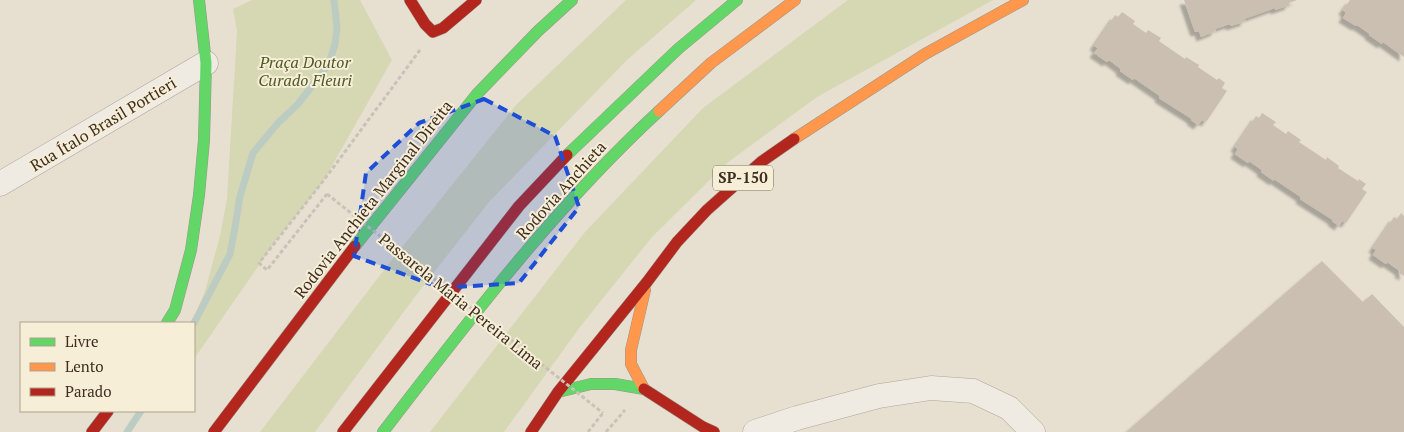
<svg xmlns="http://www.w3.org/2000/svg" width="1404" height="432" viewBox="0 0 1404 432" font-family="'PT Serif',serif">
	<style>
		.green { fill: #d6d7b3 }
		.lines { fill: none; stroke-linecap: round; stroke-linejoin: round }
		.stream { stroke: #bcccc2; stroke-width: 7 }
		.building { fill: #cbbfb2; filter: url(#shadow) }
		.street-casing { stroke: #ada599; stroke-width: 25 }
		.fast-casing { stroke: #9c958a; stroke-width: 12 }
		.slow-casing { stroke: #9c958a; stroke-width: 12 }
		.jam-casing { stroke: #9c958a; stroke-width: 12 }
		.path { stroke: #c8c2b9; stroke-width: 3; stroke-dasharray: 4 2.5; stroke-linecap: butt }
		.street { stroke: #efebe3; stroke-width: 24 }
		.fast { stroke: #63d668; stroke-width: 11 }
		.slow { stroke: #ff974d; stroke-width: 11 }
		.jam { stroke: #b3261e; stroke-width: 11 }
		.path-bridge { stroke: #c8c2b9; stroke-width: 3; stroke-dasharray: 4 2.5; stroke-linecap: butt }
		.marked { fill: #1d4ed8; fill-opacity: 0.2; stroke: #1d4ed8; stroke-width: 4; stroke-dasharray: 10 6; stroke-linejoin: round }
		.labels { text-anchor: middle; stroke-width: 4; stroke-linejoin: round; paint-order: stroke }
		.shield { fill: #f7eed8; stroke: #756857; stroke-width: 1 }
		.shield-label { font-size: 15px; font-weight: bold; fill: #3d2e20 }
		.park-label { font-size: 16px; font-style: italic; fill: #4d5a26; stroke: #f7eed8 }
		.street-label { font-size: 16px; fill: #3d2e20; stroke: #f7eed8 }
	</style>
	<defs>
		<filter id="shadow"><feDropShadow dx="-4.5" dy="4.5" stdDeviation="1" flood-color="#0004"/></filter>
	</defs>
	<rect width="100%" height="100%" fill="#e7e0d1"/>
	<!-- green -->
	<path class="green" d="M 252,0 L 360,0 L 392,60 L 324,180 L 275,242 L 194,359 L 194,323 L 192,323 L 205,291 L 220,236 L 227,199 L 237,31 L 233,9 Z
		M 626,0 L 696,0 L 627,60 L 489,202 L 414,298 L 315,432 L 260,432 L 387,266 L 516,105 Z
		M 848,0 L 993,0 L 817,97 L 727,163 L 652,237 L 580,327 L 504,432 L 430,432 L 585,232 L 703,108 Z"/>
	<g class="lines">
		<!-- stream -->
		<path class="stream" d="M 194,323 L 230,254 L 234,233 L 240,196 L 253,153 L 278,123 L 298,104 L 329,64 L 335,44 L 337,28 L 334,0
			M 127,432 L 141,411"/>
	</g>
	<!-- building -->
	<path class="building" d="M 1184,0 L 1297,0 L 1289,3 L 1290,5 L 1275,10 L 1275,8 L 1244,19 L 1246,21 L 1231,26 L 1230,24 L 1215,29 L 1216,31 L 1201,37 L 1199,31 L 1195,32 Z
		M 1350,0 L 1404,0 L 1404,57 L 1383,42 L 1382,44 L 1369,35 L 1370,34 L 1357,25 L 1356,26 L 1343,18 L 1346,13 L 1343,10 Z
		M 1122,12 L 1135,21 L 1133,24 L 1146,33 L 1148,30 L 1161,38 L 1159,41 L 1185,59 L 1186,57 L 1199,65 L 1198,67 L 1217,80 L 1219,78 L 1225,83 L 1222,88 L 1227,91 L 1206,122 L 1202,120 L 1198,125 L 1191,120 L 1192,119 L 1159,98 L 1160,96 L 1134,78 L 1133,80 L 1120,71 L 1121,69 L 1109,60 L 1107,62 L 1094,53 L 1098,48 L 1094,46 L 1115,15 L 1118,17 Z
		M 1262,113 L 1276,122 L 1273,125 L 1286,134 L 1288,131 L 1301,140 L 1299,142 L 1326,160 L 1327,157 L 1339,166 L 1338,168 L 1358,181 L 1359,179 L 1366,184 L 1362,189 L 1367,192 L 1346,223 L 1342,221 L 1339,226 L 1332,221 L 1333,220 L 1300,199 L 1301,197 L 1274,179 L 1274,181 L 1261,172 L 1262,170 L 1249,161 L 1248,163 L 1235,154 L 1238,149 L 1235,147 L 1256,116 L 1259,118 Z
		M 1401,213 L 1404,216 L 1404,276 L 1399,273 L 1400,271 L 1387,262 L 1386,264 L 1373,255 L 1376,250 L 1373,248 L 1394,217 L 1397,219 Z
		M 1322,261 L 1363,302 L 1372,294 L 1404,327 L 1404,432 L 1126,432 Z"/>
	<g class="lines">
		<defs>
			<path id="street" d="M 0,184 L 206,63
				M 755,432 L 797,418 L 879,396 L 931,388 L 973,391 L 1009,408 L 1033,432"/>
			<path id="fast" d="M 567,155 L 678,49 L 737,0
				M 355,246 L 477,94 L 538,31 L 572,0
				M 167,323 L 175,310 L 191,250 L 199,195 L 204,140 L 206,63 L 199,0
				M 558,392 L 591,384 L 615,384 L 644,389
				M 383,432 C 469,320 555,207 659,111"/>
			<path id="slow" d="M 659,111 L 711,63 L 795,0
				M 794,139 L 925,54 L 1023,0
				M 644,389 L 631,364 L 631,350 L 645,290"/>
			<path id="jam" d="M 410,0 L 425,24 L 433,32 L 443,28 L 476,0
				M 644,389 L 703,427 L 714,432
				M 92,432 L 108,411
				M 214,432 L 355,246
				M 343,432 L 519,206 L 567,155
				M 531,432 L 558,392 L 647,282 L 677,242 L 707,210 L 761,162 L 794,139"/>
		</defs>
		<!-- street casing -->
		<use href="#street" class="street-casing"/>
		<!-- fast casing -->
		<use href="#fast" class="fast-casing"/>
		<!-- slow casing -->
		<use href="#slow" class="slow-casing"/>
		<!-- jam casing -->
		<use href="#jam" class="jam-casing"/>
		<!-- path -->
		<path class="path" d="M 327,194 L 267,270 L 259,263 L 324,180 L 420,50
			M 588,432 L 603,413
			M 606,432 L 625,410"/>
		<!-- street -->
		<use href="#street" class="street"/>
		<!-- fast -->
		<use href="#fast" class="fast"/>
		<!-- slow -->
		<use href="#slow" class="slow"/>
		<!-- jam -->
		<use href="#jam" class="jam"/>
		<!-- path-bridge -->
		<path class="path-bridge" d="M 327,194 L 603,413"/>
	</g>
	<!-- marked area -->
	<path class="marked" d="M 484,99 L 555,136 L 579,207 L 519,283 L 441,288 L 354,256 L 366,173 L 419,123 Z"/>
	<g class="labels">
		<!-- shield labels -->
		<rect class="shield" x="713" y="165.5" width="60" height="25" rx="4"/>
		<g class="shield-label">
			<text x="743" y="183">SP-150</text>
		</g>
		<!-- park labels -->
		<g class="park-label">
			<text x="305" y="68">Praça Doutor<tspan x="305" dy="18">Curado Fleuri</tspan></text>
		</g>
		<!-- street labels -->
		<g class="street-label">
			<text transform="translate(103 124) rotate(-31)" y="6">Rua Ítalo Brasil Portieri</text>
			<text transform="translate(561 190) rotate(-48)" y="6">Rodovia Anchieta</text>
			<text transform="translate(373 199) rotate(-52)" y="6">Rodovia Anchieta Marginal Direita</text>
			<text transform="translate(461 301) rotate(39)" y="6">Passarela Maria Pereira Lima</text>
		</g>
	</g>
	<!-- legend -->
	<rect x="20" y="322" width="175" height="90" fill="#f7eed8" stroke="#ada18e"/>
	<rect x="30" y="338" width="25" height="8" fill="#63d668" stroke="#ada18e"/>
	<text x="65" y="347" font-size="15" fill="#3d2e20">Livre</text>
	<rect x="30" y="363" width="25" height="8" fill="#ff974d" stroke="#ada18e"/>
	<text x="65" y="372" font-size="15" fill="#3d2e20">Lento</text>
	<rect x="30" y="388" width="25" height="8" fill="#b3261e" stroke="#ada18e"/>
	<text x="65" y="397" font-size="15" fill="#3d2e20">Parado</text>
</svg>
